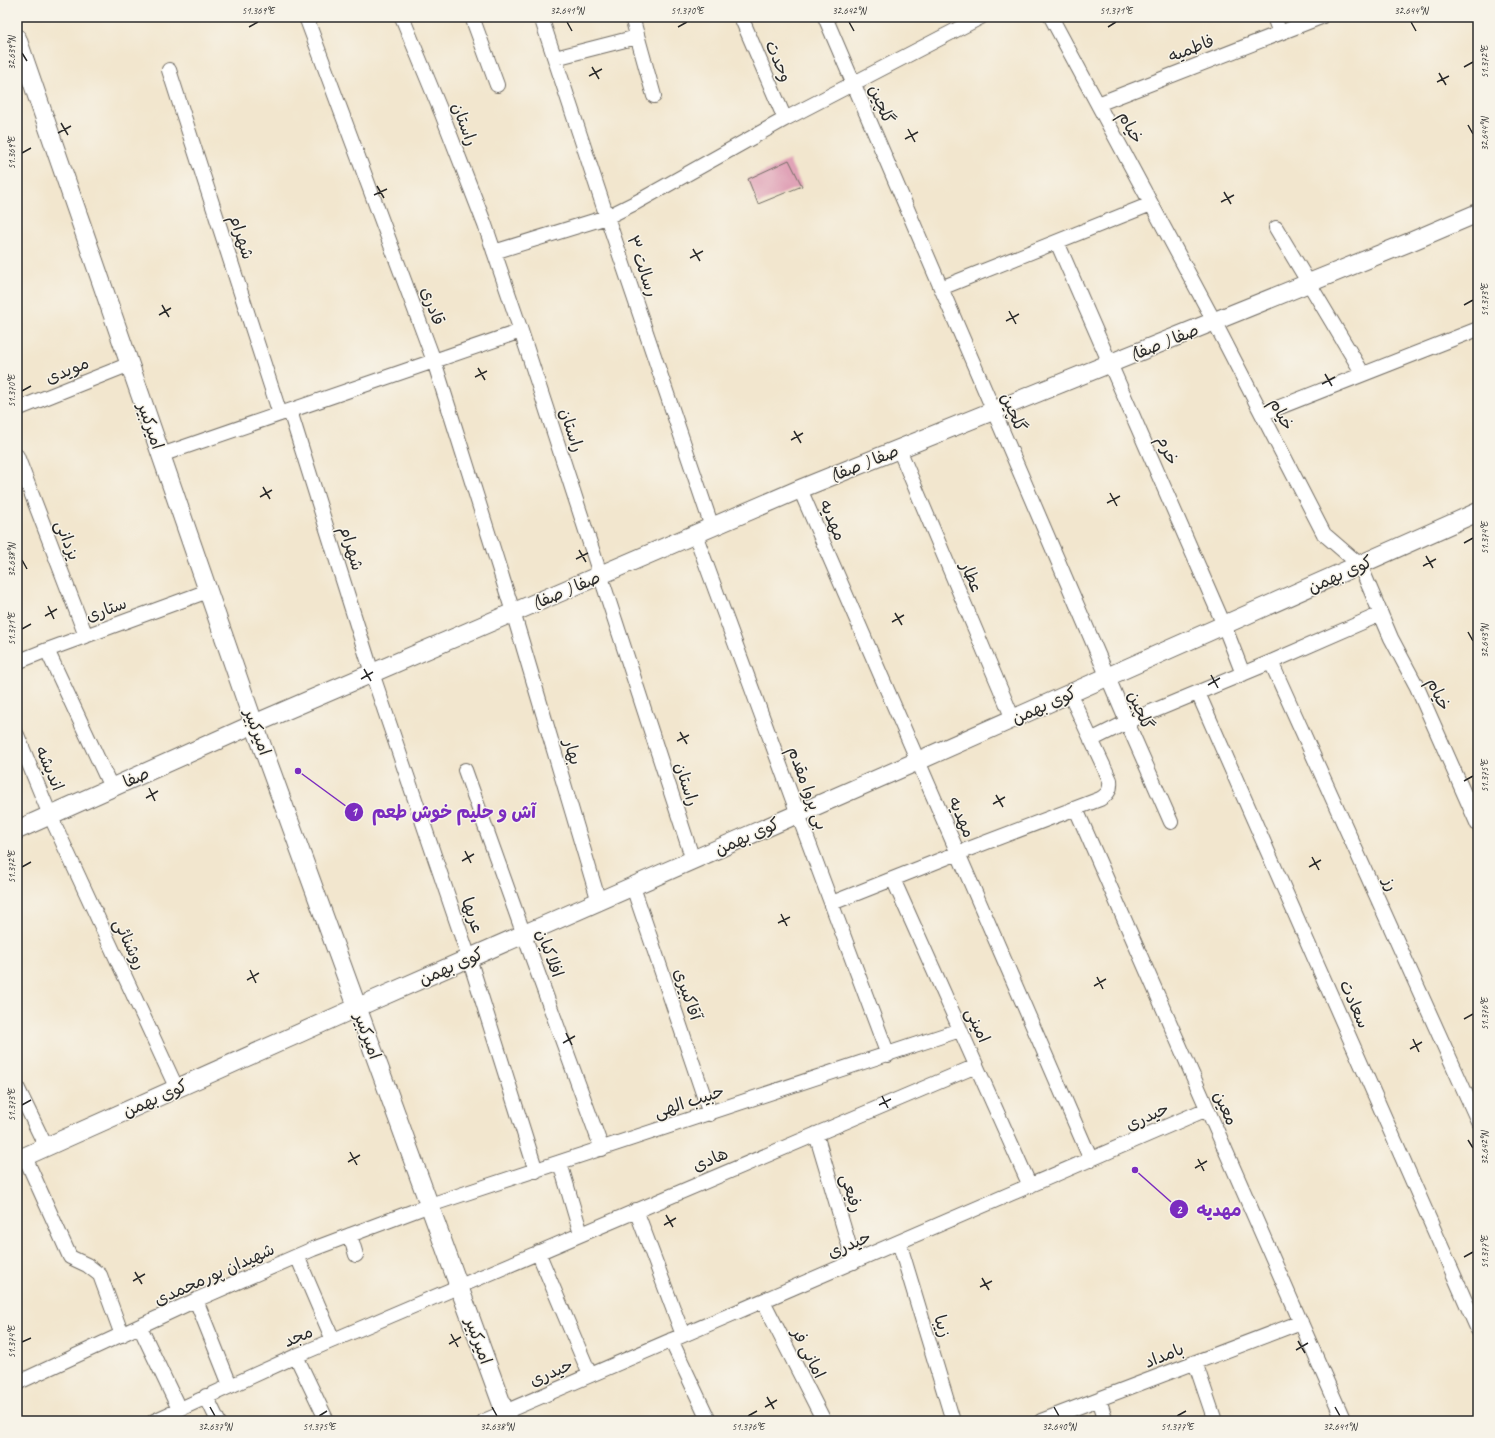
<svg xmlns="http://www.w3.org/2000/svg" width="1495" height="1438" viewBox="0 0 1495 1438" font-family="Caveat,'Playpen Sans Arabic',sans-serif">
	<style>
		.building { fill: #e0a3b7 }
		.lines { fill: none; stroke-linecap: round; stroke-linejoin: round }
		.minor-casing { stroke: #716c64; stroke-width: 16 }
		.tertiary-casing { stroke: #716c64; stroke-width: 20 }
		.minor { stroke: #fff; stroke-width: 14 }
		.tertiary { stroke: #fff; stroke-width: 18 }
		.ticks { fill: none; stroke: #2b2b2b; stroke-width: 1.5 }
		.labels { text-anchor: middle; stroke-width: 3; stroke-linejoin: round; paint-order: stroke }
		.street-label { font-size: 17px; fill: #2b2b2b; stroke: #f7f3e8 }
		.leader { fill: none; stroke: #7b2cbf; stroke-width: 1.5 }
		.callout-dot { fill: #7b2cbf; stroke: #f7f3e8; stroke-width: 1.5 }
		.mark-label { font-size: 12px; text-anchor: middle; font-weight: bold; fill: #fff }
		.callout-label { font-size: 18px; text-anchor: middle; font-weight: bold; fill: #7b2cbf; stroke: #f7f3e8; stroke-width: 3; stroke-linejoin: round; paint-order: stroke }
		.neatline { fill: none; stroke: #2b2b2b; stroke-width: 1.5 }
		.ticks-label { font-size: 10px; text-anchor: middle; fill: #2b2b2b }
	</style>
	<rect width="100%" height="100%" fill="#f7f3e8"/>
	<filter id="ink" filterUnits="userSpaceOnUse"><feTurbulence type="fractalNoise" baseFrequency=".025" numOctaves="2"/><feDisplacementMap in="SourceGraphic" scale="8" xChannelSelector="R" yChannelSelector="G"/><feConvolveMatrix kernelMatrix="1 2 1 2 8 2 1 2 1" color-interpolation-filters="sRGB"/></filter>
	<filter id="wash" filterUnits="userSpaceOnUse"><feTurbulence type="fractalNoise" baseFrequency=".012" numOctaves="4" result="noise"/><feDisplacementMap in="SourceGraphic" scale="16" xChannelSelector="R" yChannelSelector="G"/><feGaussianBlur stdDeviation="0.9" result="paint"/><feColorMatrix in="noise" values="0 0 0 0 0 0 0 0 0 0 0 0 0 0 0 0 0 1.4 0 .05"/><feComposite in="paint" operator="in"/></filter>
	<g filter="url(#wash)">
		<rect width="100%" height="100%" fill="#f2e6ce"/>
		<g id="blocks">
			<!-- building -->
			<path class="building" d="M 789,160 L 802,186 L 758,204 L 748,179 Z"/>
		</g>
	</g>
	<g filter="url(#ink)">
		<use href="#blocks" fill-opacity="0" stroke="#716c64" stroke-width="1"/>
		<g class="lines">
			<defs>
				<path id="minor" d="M 306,17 L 434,361 L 513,612 L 599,902
					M 402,17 L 442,114 L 485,225 L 521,331 L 693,860
					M 472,17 L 497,85
					M 541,17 L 607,217 L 712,527
					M 632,17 L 654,96
					M 741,17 L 785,119
					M 825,17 L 1127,722 L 1171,822
					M 1051,17 L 1214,321 L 1324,534 L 1360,565 L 1391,638 L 1417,687 L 1478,825
					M 1274,17 L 1280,33
					M 555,58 L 637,37
					M 169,70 L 280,414
					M 1098,104 L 1321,17
					M 1276,228 L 1363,374
					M 1057,242 L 1224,625 L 1243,674
					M 494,252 L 607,217 L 637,202 L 785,119 L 981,17
					M 941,288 L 1151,204
					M 17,409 L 130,364
					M 290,411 L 372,673 L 469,958 L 536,1171
					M 1262,414 L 1478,329
					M 899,449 L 1013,719
					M 161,455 L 521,331
					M 17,456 L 86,636
					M 800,489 L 1091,1160
					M 695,534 L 798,814 L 888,1055
					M 47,650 L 111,787
					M 17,662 L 47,650 L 208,591
					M 1271,662 L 1478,1121
					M 1198,693 L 1478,1330
					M 17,735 L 50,815 L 177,1089
					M 1091,740 L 1127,722 L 1271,662 L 1381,614
					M 465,770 L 524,935 L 602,1149
					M 1076,809 L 1344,1421
					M 893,879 L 1030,1186
					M 633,887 L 710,1114
					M 832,903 L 958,853 L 1100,799 C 1108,794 1111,790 1110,780 L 1070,694
					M 17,1087 L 46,1147
					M 816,1134 L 854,1262
					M 25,1157 L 70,1257 L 87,1265 L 100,1275 L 122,1335
					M 560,1163 L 581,1234
					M 636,1210 L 683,1335
					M 350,1235 L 356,1255
					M 899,1242 L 953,1421
					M 538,1252 L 590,1375
					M 297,1256 L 333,1340
					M 196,1300 L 230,1385
					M 763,1301 L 824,1421
					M 140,1327 L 179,1409
					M 671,1340 L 709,1421
					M 296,1356 L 327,1421
					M 1195,1362 L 1215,1421
					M 17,1383 L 196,1300 L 313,1249 L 430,1205 L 960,1030
					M 206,1396 L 218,1421
					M 1099,1399 L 1106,1421
					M 154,1421 L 296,1356 L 976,1066
					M 484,1421 L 1207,1109
					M 1041,1421 L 1301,1322"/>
				<path id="tertiary" d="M 17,38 L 254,724 L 508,1421
					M 17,830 L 254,724 L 800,489 L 1410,242 L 1478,213
					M 17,1160 L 358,1007 L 918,761 L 1478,512"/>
			</defs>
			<!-- minor casing -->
			<use href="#minor" class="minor-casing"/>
			<!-- tertiary casing -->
			<use href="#tertiary" class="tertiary-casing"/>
			<!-- minor -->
			<use href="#minor" class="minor"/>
			<!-- tertiary -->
			<use href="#tertiary" class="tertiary"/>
		</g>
	</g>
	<!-- ticks -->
	<path class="ticks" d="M 567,22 L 572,31M 849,22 L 854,31M 1411,22 L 1416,31M 249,27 L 258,22M 678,27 L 687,22M 1108,27 L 1116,22M 22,53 L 27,61M 592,67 L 599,79M 1464,67 L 1473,62M 1439,73 L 1446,85M 589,76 L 602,69M 1437,82 L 1449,76M 61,123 L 68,135M 1468,125 L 1473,134M 908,129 L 915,142M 58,133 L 71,126M 905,139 L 918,132M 22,153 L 31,148M 377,186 L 384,198M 1224,192 L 1231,204M 374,195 L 387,189M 1221,202 L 1234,195M 693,249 L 700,261M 690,258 L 703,251M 162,305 L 169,317M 1464,305 L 1473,300M 1009,311 L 1016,324M 159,315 L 171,308M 1006,321 L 1019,314M 478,368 L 485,380M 1325,374 L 1332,386M 475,377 L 487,371M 1322,384 L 1335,377M 22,391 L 31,386M 794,431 L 801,443M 791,440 L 803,433M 263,487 L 270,499M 1110,493 L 1117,506M 260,497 L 272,490M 1107,503 L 1120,496M 1464,543 L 1473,538M 579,550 L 586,562M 1426,556 L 1433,568M 576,559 L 588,553M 22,560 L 27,569M 1423,566 L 1436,559M 48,606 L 54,619M 895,613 L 902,625M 45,616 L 57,609M 892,622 L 904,615M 22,629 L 31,624M 1468,632 L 1473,641M 364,669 L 371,681M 1211,675 L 1218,688M 361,679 L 373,672M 1208,685 L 1220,678M 680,732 L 687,744M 677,741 L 689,735M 1464,781 L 1473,776M 149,788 L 155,801M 996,795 L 1003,807M 146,798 L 158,791M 993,804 L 1005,797M 465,851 L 471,863M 1312,857 L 1319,870M 462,861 L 474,854M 22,867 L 31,862M 1309,867 L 1321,860M 781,914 L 787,926M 778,923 L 790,917M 250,970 L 256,983M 1097,977 L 1103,989M 247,980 L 259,973M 1094,986 L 1106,979M 1464,1019 L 1473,1014M 566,1033 L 572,1045M 1413,1039 L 1419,1052M 563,1043 L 575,1036M 1410,1049 L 1422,1042M 882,1096 L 888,1108M 22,1105 L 31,1100M 879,1105 L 891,1099M 1468,1140 L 1473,1148M 350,1152 L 357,1165M 1198,1159 L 1204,1171M 348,1162 L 360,1155M 1195,1168 L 1207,1161M 666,1215 L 673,1227M 664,1225 L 676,1218M 1464,1257 L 1473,1252M 135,1272 L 142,1284M 982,1278 L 989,1290M 133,1281 L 145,1274M 980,1287 L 992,1281M 451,1334 L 458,1347M 1298,1341 L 1305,1353M 22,1342 L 31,1338M 449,1344 L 461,1337M 1296,1350 L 1308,1343M 767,1397 L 774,1409M 210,1407 L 215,1416M 492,1407 L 497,1416M 765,1407 L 777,1400M 1054,1407 L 1059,1416M 1335,1407 L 1340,1416M 319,1416 L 327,1411M 748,1416 L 757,1411M 1177,1416 L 1186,1411"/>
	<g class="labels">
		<!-- street labels -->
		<g class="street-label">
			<text transform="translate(1191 48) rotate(-21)" y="6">فاطمیه</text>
			<text transform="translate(779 61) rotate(67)" y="6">وحدت</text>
			<text transform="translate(882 104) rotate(67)" y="6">گلچین</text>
			<text transform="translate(465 124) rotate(69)" y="6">راستان</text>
			<text transform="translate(1131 127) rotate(62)" y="6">خیام</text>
			<text transform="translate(242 237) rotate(72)" y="6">شهرام</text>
			<text transform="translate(643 266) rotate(71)" y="6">رسالت ۳</text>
			<text transform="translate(433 306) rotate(70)" y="6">قادری</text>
			<text transform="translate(1164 342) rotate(-22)" y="6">صفا ( صفا)</text>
			<text transform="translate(67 370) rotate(-22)" y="6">مویدی</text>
			<text transform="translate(1014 412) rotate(67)" y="6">گلچین</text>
			<text transform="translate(1282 414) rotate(63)" y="6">خیام</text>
			<text transform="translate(151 426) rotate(71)" y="6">امیرکبیر</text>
			<text transform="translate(572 430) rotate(72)" y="6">راستان</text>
			<text transform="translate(1168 450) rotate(67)" y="6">خرم</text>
			<text transform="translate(864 463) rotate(-22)" y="6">صفا ( صفا)</text>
			<text transform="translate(833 520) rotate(67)" y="6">مهدیه</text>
			<text transform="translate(68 540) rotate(69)" y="6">یزدانی</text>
			<text transform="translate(352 548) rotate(73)" y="6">شهرام</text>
			<text transform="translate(1340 574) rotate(-24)" y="6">کوی بهمن</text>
			<text transform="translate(972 577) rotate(67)" y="6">عطار</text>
			<text transform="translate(566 590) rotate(-23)" y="6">صفا ( صفا)</text>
			<text transform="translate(106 609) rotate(-20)" y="6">ستاری</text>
			<text transform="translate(1439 694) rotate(65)" y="6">خیام</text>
			<text transform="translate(1044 705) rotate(-24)" y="6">کوی بهمن</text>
			<text transform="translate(1141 710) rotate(67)" y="6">گلچین</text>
			<text transform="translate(258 732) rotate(70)" y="6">امیرکبیر</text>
			<text transform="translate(573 752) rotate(74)" y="6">بهار</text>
			<text transform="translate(50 768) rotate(67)" y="6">اندیشه</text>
			<text transform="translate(136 777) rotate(-24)" y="6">صفا</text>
			<text transform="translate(687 784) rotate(72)" y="6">راستان</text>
			<text transform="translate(808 788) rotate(70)" y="6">بی پروا مقدم</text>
			<text transform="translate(962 817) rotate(67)" y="6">مهدیه</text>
			<text transform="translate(747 836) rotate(-24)" y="6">کوی بهمن</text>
			<text transform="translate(1391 884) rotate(66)" y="6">رز</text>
			<text transform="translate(473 915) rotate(71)" y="6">عربها</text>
			<text transform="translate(130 944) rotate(65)" y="6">روشنائی</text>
			<text transform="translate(550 953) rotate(70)" y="6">افلاکیان</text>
			<text transform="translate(451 966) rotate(-24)" y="6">کوی بهمن</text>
			<text transform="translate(688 994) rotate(71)" y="6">آقاکبیری</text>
			<text transform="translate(1355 1004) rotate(66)" y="6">سعادت</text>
			<text transform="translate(978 1025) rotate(66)" y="6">امینی</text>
			<text transform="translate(368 1036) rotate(70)" y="6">امیرکبیر</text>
			<text transform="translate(155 1098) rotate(-24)" y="6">کوی بهمن</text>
			<text transform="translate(689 1101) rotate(-18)" y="6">حبیب الهی</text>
			<text transform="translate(1226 1108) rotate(66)" y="6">معین</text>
			<text transform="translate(1147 1116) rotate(-24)" y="6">حیدری</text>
			<text transform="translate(710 1159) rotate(-23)" y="6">هادی</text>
			<text transform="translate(852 1193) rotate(73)" y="6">رفیعی</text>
			<text transform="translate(849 1244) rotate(-23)" y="6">حیدری</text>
			<text transform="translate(214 1274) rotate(-24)" y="6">شهیدان پورمحمدی</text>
			<text transform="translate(943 1326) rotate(73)" y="6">زیبا</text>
			<text transform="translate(298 1336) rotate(-23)" y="6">مجد</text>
			<text transform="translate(479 1341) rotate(70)" y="6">امیرکبیر</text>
			<text transform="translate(809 1353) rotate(63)" y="6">امانی فر</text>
			<text transform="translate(1164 1355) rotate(-21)" y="6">بامداد</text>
			<text transform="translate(551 1372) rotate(-23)" y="6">حیدری</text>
		</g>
	</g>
	<!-- callouts -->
	<path class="leader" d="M298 771L354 812M1135 1170L1179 1209"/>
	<g class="callout-dot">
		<circle cx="298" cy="771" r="4"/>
		<circle cx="1135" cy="1170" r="4"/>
		<circle cx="354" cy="812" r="10"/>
		<circle cx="1179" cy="1209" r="10"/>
	</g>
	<g class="mark-label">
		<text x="354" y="816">1</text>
		<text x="1179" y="1214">2</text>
	</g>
	<g class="callout-label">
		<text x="454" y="818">آش و حلیم خوش طعم</text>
		<text x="1219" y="1216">مهدیه</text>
	</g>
	<!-- margin -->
	<rect width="1495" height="1438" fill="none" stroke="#f7f3e8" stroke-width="44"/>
	<rect x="22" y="22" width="1451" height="1394" class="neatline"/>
	<g class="ticks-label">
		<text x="258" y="14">51.369°E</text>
		<text x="567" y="14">32.641°N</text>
		<text x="687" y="14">51.370°E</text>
		<text x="849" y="14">32.642°N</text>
		<text x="1116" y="14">51.371°E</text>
		<text x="1411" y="14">32.644°N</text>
		<text transform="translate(11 53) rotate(-90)" y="4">32.639°N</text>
		<text transform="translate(1484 62) rotate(-90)" y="4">51.372°E</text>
		<text transform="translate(1484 134) rotate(-90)" y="4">32.644°N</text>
		<text transform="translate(11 153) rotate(-90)" y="4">51.369°E</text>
		<text transform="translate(1484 300) rotate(-90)" y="4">51.373°E</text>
		<text transform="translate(11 391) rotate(-90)" y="4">51.370°E</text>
		<text transform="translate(1484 538) rotate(-90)" y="4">51.374°E</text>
		<text transform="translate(11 560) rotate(-90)" y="4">32.638°N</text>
		<text transform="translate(11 629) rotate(-90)" y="4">51.371°E</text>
		<text transform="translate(1484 641) rotate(-90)" y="4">32.643°N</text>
		<text transform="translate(1484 776) rotate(-90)" y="4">51.375°E</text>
		<text transform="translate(11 867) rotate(-90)" y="4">51.372°E</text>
		<text transform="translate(1484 1014) rotate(-90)" y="4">51.376°E</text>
		<text transform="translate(11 1105) rotate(-90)" y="4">51.373°E</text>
		<text transform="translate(1484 1148) rotate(-90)" y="4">32.642°N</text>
		<text transform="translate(1484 1252) rotate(-90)" y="4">51.377°E</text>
		<text transform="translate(11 1342) rotate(-90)" y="4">51.374°E</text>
		<text x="215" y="1430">32.637°N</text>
		<text x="319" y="1430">51.375°E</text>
		<text x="497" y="1430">32.638°N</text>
		<text x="748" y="1430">51.376°E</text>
		<text x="1059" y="1430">32.640°N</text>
		<text x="1177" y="1430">51.377°E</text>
		<text x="1340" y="1430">32.641°N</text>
	</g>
</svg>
